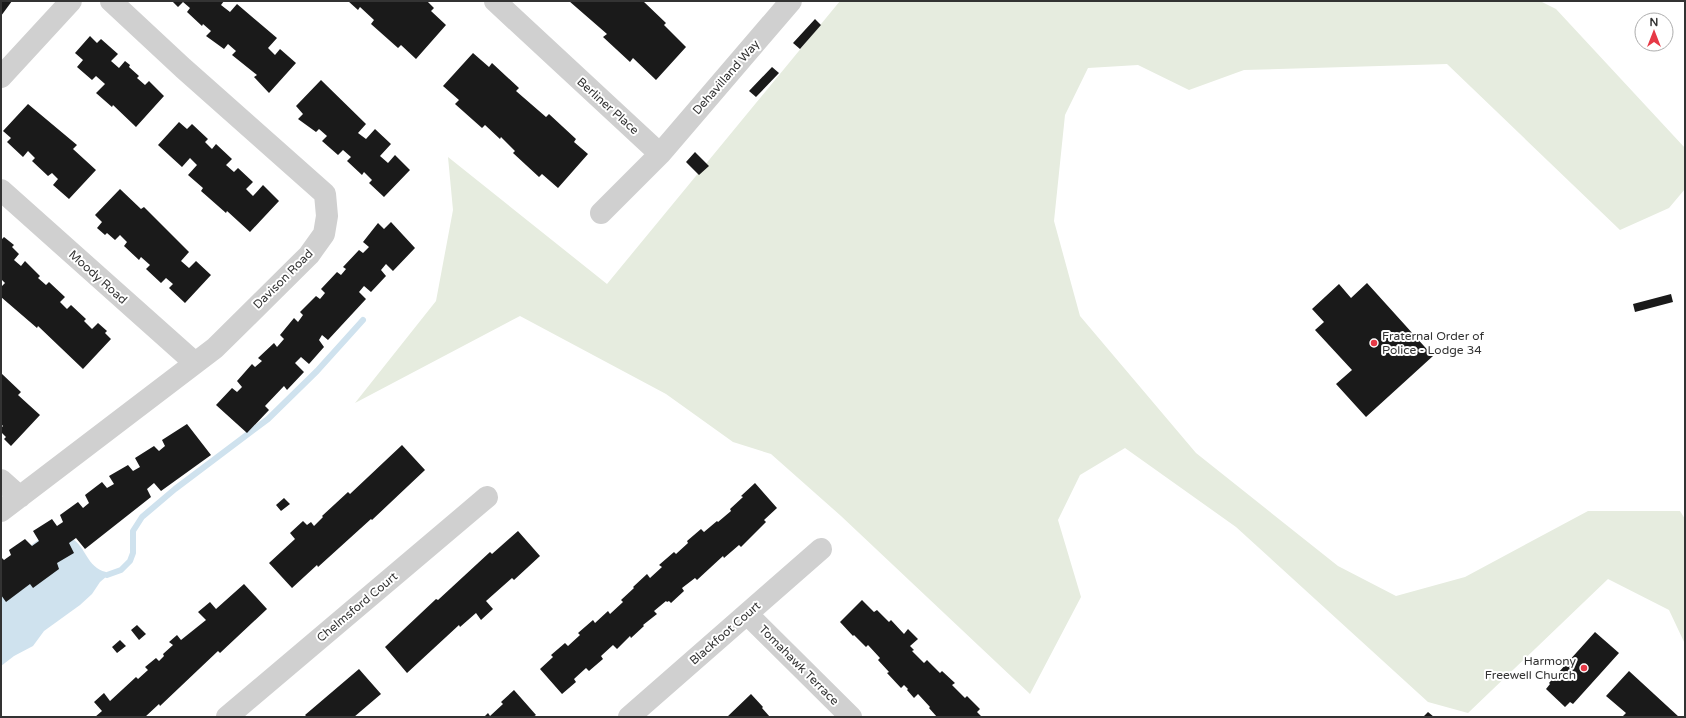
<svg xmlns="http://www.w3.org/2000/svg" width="1686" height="718" viewBox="0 0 1686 718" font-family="'Varela Round',sans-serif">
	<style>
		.green { fill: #e6ecdf }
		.water { fill: #cfe2ee }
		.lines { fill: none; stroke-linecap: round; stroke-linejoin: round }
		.stream { stroke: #cfe2ee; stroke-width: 6 }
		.building { fill: #1a1a1a }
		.minor { stroke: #d0d0d0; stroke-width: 22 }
		.poi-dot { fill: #e63946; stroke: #fff; stroke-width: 1.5 }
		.labels { text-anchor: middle; stroke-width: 4; stroke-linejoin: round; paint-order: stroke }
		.street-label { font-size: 12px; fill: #333; stroke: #fff }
		.poi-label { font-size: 12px; fill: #333; stroke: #fff; text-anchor: start }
	</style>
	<rect width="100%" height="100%" fill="#fff"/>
	<!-- green -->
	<path class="green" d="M 840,1 L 1540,1 L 1556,9 L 1685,148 L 1685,189 L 1669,208 L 1620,230 L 1447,64 L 1244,70 L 1189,90 L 1138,65 L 1088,68 L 1065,115 L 1054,221 L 1080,316 L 1196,453 L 1338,566 L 1396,596 L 1465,577 L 1588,511 L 1680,511 L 1685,519 L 1685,644 L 1669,610 L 1608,579 L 1468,713 L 1428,702 L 1236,527 L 1125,448 L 1080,475 L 1058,520 L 1081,597 L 1030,694 L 841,516 L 771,454 L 733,442 L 666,394 L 520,316 L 355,403 L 436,301 L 453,210 L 448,157 L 607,284 Z"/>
	<!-- water -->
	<path class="water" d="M 50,532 C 56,534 66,535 71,538 C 87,547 86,567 106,572 L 107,576 L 100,582 L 92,594 L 80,605 L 44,631 L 33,646 L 14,656 L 1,666 L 1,568 L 34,543 Z"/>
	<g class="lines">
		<!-- stream -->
		<path class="stream" d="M 107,575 L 121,570 L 130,561 L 133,553 L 133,531 L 142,517 L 175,489 L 268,419 L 317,371 L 363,320"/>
	</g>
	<!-- building -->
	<path class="building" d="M 1,1 L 12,1 L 1,16 Z
		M 172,1 L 224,1 L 221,5 L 230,12 L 237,4 L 277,38 L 268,48 L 275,55 L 280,49 L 296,63 L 269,93 L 254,77 L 257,75 L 232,55 L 236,51 L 228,44 L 224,49 L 206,36 L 211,31 L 203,24 L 202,26 L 187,12 L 190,8 L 183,2 L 178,7 Z
		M 348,1 L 427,1 L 434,8 L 431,11 L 446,25 L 416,59 L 401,45 L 398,48 L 371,24 L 374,20 L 360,7 L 358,10 Z
		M 569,1 L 643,1 L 666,23 L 664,25 L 686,47 L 656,80 L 633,58 L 630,62 L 603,37 L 607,34 Z
		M 815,19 L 821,25 L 800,49 L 793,43 Z
		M 90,36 L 97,43 L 101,39 L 118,54 L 111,61 L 119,68 L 125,61 L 130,65 L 129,67 L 139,76 L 137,78 L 145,85 L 149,81 L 164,96 L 136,127 L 113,105 L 112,107 L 96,93 L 105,84 L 96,76 L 92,80 L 77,67 L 83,60 L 75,53 Z
		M 473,53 L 489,67 L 492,63 L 519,88 L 516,91 L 546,117 L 549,114 L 576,139 L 574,142 L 588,154 L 558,188 L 542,174 L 539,177 L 513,153 L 515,151 L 501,137 L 500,139 L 485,125 L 482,128 L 455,104 L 459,100 L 443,86 Z
		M 772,67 L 779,73 L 756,97 L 749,91 Z
		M 321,80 L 366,124 L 358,133 L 366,139 L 375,129 L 391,144 L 380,156 L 388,163 L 395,155 L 410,170 L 384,197 L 369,183 L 372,180 L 364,172 L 362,175 L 347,161 L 351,157 L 343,150 L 338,155 L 322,141 L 327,136 L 319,129 L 316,132 L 298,119 L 303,114 L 296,106 Z
		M 28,104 L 77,145 L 73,149 L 96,170 L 69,199 L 53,185 L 58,179 L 52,173 L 48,176 L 32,161 L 35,158 L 28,151 L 23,157 L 7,142 L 11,138 L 3,131 Z
		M 179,122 L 187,129 L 192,124 L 208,139 L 205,142 L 212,149 L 216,144 L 232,159 L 226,165 L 234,172 L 238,168 L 253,182 L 246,189 L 253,196 L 263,185 L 279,201 L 250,232 L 227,211 L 226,213 L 201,191 L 203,188 L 188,175 L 197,165 L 190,158 L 182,167 L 158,145 Z
		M 695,152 L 709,166 L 699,175 L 686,162 Z
		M 120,189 L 141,209 L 144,207 L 189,252 L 181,261 L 189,268 L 196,261 L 211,275 L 185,303 L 169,288 L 173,284 L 166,278 L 161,283 L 146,269 L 150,265 L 141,257 L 139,260 L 124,246 L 127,242 L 120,235 L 115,240 L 107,233 L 105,235 L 97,228 L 102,222 L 95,215 Z
		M 391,222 L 415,248 L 393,271 L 386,264 L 381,270 L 386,276 L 371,292 L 364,286 L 359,292 L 366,299 L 328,340 L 322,335 L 319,340 L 324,347 L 309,364 L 301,357 L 295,363 L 304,372 L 287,390 L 284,386 L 265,406 L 269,410 L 247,433 L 216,405 L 232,388 L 237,392 L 242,387 L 237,381 L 252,364 L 255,367 L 262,361 L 258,358 L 274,343 L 277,347 L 284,339 L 280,335 L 294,318 L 298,322 L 303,315 L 300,312 L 316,296 L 320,299 L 325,293 L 321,289 L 337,272 L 341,275 L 346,269 L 343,267 L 359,250 L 363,253 L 369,247 L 363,242 L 378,223 L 384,229 Z
		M 4,237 L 14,245 L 12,247 L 19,254 L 14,260 L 21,266 L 25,261 L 40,276 L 38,278 L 46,285 L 49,282 L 65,297 L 60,302 L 67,309 L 71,305 L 86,319 L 84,321 L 92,329 L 98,323 L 107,331 L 105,333 L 111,339 L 83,369 L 38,326 L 37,328 L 1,297 L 1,287 L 5,283 L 1,279 L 1,240 Z
		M 1367,283 L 1433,356 L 1366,417 L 1336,384 L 1352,370 L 1315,330 L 1324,322 L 1312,309 L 1339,284 L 1351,298 Z
		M 1671,294 L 1673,302 L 1635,312 L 1633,304 Z
		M 1,373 L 21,392 L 18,395 L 40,415 L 11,446 L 4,439 L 6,437 L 1,432 L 1,428 L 3,426 L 1,424 Z
		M 187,424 L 211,455 L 161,491 L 154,483 L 147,489 L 151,497 L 85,549 L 76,538 L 69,543 L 74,553 L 57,563 L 59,569 L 33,588 L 30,584 L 6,602 L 1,595 L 1,557 L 4,560 L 11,555 L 9,550 L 25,539 L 32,546 L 39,541 L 33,531 L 52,519 L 57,526 L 63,522 L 60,515 L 78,502 L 83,508 L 89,503 L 85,495 L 102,482 L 107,488 L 114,484 L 109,476 L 128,465 L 133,471 L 140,467 L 135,458 L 154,446 L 159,451 L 165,446 L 162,440 Z
		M 402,445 L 425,470 L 372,520 L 371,519 L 318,567 L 317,565 L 292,588 L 269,563 L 295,539 L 290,533 L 303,521 L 307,525 L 311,522 L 314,526 L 323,517 L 322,516 L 348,492 L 350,494 Z
		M 755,483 L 777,508 L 764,520 L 766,522 L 741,547 L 739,545 L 724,558 L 723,556 L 697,580 L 695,578 L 682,588 L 684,591 L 671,603 L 669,601 L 667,602 L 666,601 L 654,611 L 657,614 L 643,625 L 644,626 L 631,638 L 630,636 L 617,649 L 613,645 L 601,656 L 603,659 L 589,671 L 586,668 L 574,679 L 576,682 L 562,694 L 540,669 L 553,657 L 551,655 L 565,643 L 568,646 L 580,635 L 578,633 L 593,620 L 595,623 L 608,611 L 610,614 L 623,602 L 621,600 L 634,588 L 633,587 L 647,574 L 650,578 L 662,567 L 659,565 L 674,552 L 676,554 L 688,543 L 687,541 L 701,529 L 704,532 L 717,521 L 718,522 L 731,511 L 730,509 L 743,497 L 741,496 Z
		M 284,498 L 290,504 L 281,511 L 276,505 Z
		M 518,531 L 540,556 L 514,580 L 512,578 L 486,601 L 493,609 L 481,620 L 476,613 L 460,627 L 459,625 L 407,673 L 385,647 L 436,599 L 438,600 L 490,552 L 492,554 Z
		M 244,584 L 267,609 L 220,653 L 218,651 L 160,706 L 159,704 L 145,717 L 95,717 L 102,711 L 94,702 L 104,693 L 110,701 L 136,677 L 138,679 L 148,670 L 145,667 L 156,658 L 159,661 L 164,656 L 163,654 L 173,645 L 169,642 L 177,635 L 181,640 L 206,620 L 198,612 L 210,602 L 216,609 Z
		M 862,600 L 874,612 L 877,610 L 889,622 L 891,620 L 904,634 L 908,629 L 918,639 L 910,646 L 914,650 L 912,651 L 924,663 L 927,660 L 940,673 L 942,671 L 955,683 L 952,685 L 965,698 L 967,696 L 980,709 L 977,712 L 982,717 L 937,717 L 929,708 L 930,707 L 918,694 L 914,698 L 907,690 L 908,689 L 904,685 L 901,688 L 887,673 L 889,672 L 878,660 L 880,658 L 868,645 L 866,647 L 854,635 L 853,636 L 840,622 Z
		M 137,625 L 146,634 L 139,640 L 131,630 Z
		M 1595,632 L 1619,653 L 1573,704 L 1570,702 L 1565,707 L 1546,689 L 1550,684 L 1549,683 Z
		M 120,640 L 126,646 L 117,653 L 112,647 Z
		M 359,669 L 381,694 L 354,717 L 305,717 L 306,716 L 305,715 Z
		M 1629,671 L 1679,717 L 1622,717 L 1626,713 L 1606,696 Z
		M 514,690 L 536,715 L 533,717 L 484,717 L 488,713 L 490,716 L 503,704 L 501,702 Z
		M 751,694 L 763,707 L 762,708 L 770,717 L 727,717 Z
		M 1428,712 L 1434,717 L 1423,717 Z"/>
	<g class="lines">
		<!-- minor -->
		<path class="minor" d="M 495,1 L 660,154
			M 1,77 L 71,1
			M 1,190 L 195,363
			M 601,213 L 660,154 L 791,1
			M 1,480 L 20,497
			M 1,511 L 215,348 L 309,255 L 324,234 L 327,216 L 325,194 L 183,68 L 111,1
			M 747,614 L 851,717
			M 227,717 L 487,497
			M 629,717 L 821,549"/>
	</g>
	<!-- markers -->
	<g class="poi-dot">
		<circle cx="1374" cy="343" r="4"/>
		<circle cx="1584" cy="668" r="4"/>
	</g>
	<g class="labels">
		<!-- street labels -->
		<g class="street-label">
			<text transform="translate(726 77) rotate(-49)" y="4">Dehavilland Way</text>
			<text transform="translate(608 106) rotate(42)" y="4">Berliner Place</text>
			<text transform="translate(98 277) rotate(42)" y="4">Moody Road</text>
			<text transform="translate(283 279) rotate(-45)" y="4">Davison Road</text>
			<text transform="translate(357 607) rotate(-40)" y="4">Chelmsford Court</text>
			<text transform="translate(725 633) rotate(-41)" y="4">Blackfoot Court</text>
			<text transform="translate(799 665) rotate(45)" y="4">Tomahawk Terrace</text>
		</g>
		<!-- poi labels -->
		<g class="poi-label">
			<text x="1382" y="340">Fraternal Order of<tspan x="1382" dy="14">Police - Lodge 34</tspan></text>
			<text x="1576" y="665" text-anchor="end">Harmony<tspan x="1576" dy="14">Freewell Church</tspan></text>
		</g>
	</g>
	<!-- border -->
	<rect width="1686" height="718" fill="none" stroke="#333333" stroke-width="4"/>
	<!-- north arrow -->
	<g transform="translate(1654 32)"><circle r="19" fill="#ffffff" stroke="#adadad"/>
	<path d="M0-3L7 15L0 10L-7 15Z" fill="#e63946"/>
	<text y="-6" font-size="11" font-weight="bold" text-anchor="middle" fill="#333333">N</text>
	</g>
</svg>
